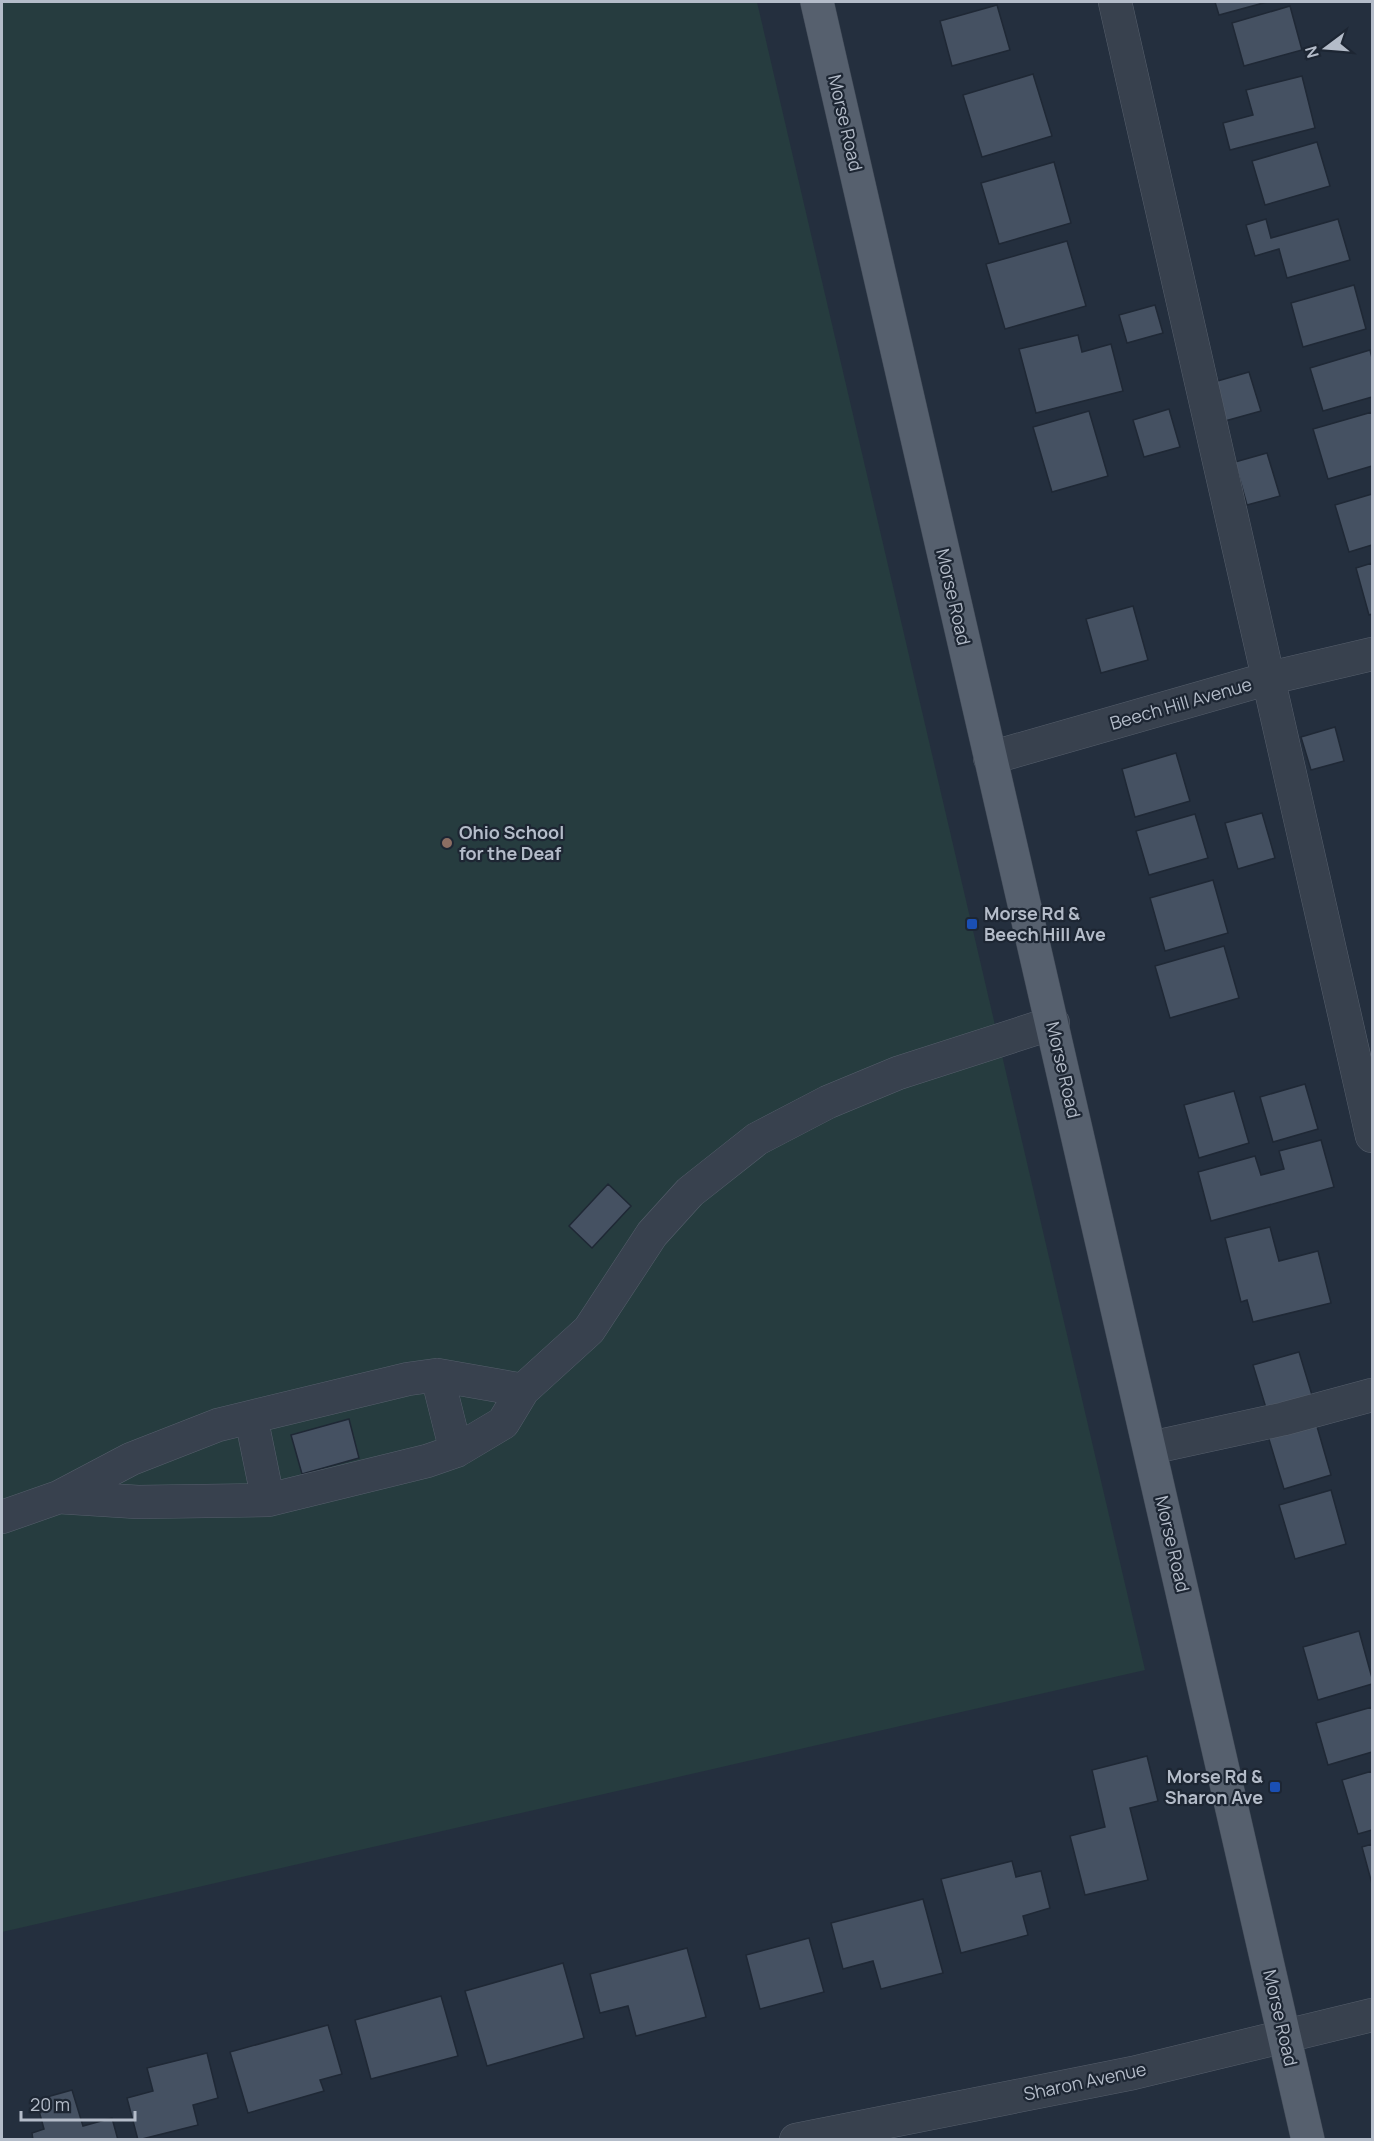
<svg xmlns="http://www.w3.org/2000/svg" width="1374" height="2141" viewBox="0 0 1374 2141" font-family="Manrope,sans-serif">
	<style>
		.green { fill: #263c3f }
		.building { fill: #455162; stroke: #1f2835; stroke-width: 1.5 }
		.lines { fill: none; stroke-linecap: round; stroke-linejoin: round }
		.minor-casing { stroke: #565f6c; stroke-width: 34 }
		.major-casing { stroke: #414a57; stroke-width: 34 }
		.minor { stroke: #38414e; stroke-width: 33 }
		.major { stroke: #56606e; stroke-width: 33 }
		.education-dot { fill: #8d6e63; stroke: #1d2633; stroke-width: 2 }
		.transit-dot { fill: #1a4fb4; stroke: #1d2633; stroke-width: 2 }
		.labels { text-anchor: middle; stroke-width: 4.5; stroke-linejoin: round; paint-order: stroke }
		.street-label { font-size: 18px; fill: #b4bcc9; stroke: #1d2633 }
		.poi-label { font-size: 18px; font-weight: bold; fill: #b4bcc9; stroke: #1d2633; text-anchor: start }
	</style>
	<rect width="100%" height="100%" fill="#242f3e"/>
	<!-- green -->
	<path class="green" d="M 2,2 L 757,2 L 1145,1670 L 2,1932 Z"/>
	<!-- building -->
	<path class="building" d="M 1215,2 L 1267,2 L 1219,15 Z
		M 997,5 L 1010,50 L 952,66 L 940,21 Z
		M 1290,6 L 1302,50 L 1244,66 L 1232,23 Z
		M 1033,74 L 1052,136 L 982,157 L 963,95 Z
		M 1302,76 L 1315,128 L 1230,150 L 1223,123 L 1253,115 L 1246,90 Z
		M 1317,142 L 1330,186 L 1265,205 L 1252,161 Z
		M 1054,162 L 1071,223 L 999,244 L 981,183 Z
		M 1266,219 L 1271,238 L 1338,219 L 1350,260 L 1287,278 L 1279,249 L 1255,256 L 1246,225 Z
		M 1067,241 L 1086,306 L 1005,329 L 986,264 Z
		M 1354,285 L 1366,329 L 1303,347 L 1291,303 Z
		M 1155,305 L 1163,333 L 1127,343 L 1119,315 Z
		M 1078,335 L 1082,352 L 1111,344 L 1123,391 L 1036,413 L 1019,349 Z
		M 1370,350 L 1372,358 L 1372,397 L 1323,411 L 1310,368 Z
		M 1249,372 L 1261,411 L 1225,421 L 1214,382 Z
		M 1169,409 L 1180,447 L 1144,457 L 1133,420 Z
		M 1089,411 L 1108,476 L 1052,492 L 1033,427 Z
		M 1372,412 L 1372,466 L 1328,479 L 1313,429 Z
		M 1267,453 L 1280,496 L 1247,505 L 1235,462 Z
		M 1372,494 L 1372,545 L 1349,552 L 1335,505 Z
		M 1372,563 L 1372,614 L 1369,615 L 1356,568 Z
		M 1133,606 L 1148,660 L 1101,673 L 1086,619 Z
		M 1335,727 L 1344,761 L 1311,770 L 1301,737 Z
		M 1176,753 L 1190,801 L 1135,817 L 1122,769 Z
		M 1262,813 L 1275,858 L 1238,869 L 1225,823 Z
		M 1195,814 L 1208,858 L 1149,875 L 1136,831 Z
		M 1213,880 L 1228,933 L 1165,951 L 1150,898 Z
		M 1224,946 L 1239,998 L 1170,1018 L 1155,966 Z
		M 1305,1084 L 1318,1129 L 1273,1142 L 1260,1097 Z
		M 1234,1091 L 1249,1143 L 1199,1158 L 1184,1105 Z
		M 1321,1140 L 1334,1187 L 1211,1221 L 1198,1172 L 1255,1156 L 1261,1175 L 1284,1169 L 1279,1151 Z
		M 608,1184 L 631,1206 L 592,1248 L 569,1226 Z
		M 1270,1227 L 1279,1261 L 1318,1251 L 1331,1303 L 1253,1322 L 1247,1300 L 1241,1302 L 1225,1238 Z
		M 1299,1352 L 1315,1405 L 1269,1418 L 1253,1365 Z
		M 349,1419 L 359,1458 L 302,1474 L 291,1435 Z
		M 1316,1423 L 1331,1475 L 1284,1489 L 1268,1436 Z
		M 1331,1490 L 1346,1544 L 1295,1559 L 1279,1505 Z
		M 1359,1631 L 1372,1678 L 1372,1684 L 1318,1700 L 1303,1647 Z
		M 1372,1707 L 1372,1752 L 1328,1765 L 1316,1723 Z
		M 1147,1756 L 1158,1801 L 1130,1808 L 1148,1880 L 1085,1895 L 1070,1836 L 1105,1827 L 1092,1770 Z
		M 1372,1771 L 1372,1830 L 1358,1834 L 1342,1780 Z
		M 1372,1844 L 1372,1884 L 1362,1847 Z
		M 1012,1861 L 1016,1877 L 1041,1871 L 1050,1908 L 1023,1916 L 1028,1935 L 961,1953 L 941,1879 Z
		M 923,1899 L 943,1973 L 881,1989 L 873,1961 L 843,1969 L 831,1923 Z
		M 809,1938 L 824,1992 L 760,2009 L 746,1955 Z
		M 687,1948 L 706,2017 L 636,2036 L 628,2006 L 600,2013 L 590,1974 Z
		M 563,1963 L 584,2038 L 487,2066 L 465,1991 Z
		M 441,1996 L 458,2056 L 371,2079 L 355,2020 Z
		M 328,2025 L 342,2074 L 320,2080 L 324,2091 L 248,2113 L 230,2052 Z
		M 207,2053 L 218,2098 L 193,2105 L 198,2125 L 138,2140 L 127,2098 L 153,2091 L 147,2068 Z
		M 72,2090 L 83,2126 L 112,2118 L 118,2140 L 33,2140 L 32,2133 L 44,2129 L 36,2100 Z"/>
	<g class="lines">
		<defs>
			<path id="minor" d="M 1115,2 L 1372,1136
				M 990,758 L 1270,678 L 1372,654
				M 437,1375 L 456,1451
				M 251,1417 L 268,1500
				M 1150,1448 L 1283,1419 L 1372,1395
				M 59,1497 L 138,1502 L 268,1500 L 427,1461 L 456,1451 L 503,1423 L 523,1390 L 589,1330 L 652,1234 L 690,1192 L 757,1139 L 828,1102 L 898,1073 L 1053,1023
				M 2,1517 L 59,1497 L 131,1459 L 218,1425 L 251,1417 L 408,1379 L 437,1375 L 523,1390
				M 796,2140 L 1133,2073 L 1372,2015"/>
			<path id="major" d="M 817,2 L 1308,2140"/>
		</defs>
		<!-- minor casing -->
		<use href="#minor" class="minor-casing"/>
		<!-- major casing -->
		<use href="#major" class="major-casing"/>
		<!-- minor -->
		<use href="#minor" class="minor"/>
		<!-- major -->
		<use href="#major" class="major"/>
	</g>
	<!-- markers -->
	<circle class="education-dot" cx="447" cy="843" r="6"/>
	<g class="transit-dot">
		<rect x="966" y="918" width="12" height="12" rx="3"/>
		<rect x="1269" y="1781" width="12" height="12" rx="3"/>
	</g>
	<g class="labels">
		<!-- street labels -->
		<g class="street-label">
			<text transform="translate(845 123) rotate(77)" y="6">Morse Road</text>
			<text transform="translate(953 597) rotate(77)" y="6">Morse Road</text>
			<text transform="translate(1181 704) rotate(-16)" y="6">Beech Hill Avenue</text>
			<text transform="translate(1063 1070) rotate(77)" y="6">Morse Road</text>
			<text transform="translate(1172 1544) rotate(77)" y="6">Morse Road</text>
			<text transform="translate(1280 2018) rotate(77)" y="6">Morse Road</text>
			<text transform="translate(1085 2082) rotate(-12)" y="6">Sharon Avenue</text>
		</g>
		<!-- poi labels -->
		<g class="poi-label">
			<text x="459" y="839">Ohio School<tspan x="459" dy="21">for the Deaf</tspan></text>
			<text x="984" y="920">Morse Rd &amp;<tspan x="984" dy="21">Beech Hill Ave</tspan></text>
			<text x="1263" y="1783" text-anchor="end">Morse Rd &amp;<tspan x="1263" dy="21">Sharon Ave</tspan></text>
		</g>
	</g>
	<!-- border -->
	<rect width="1374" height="2141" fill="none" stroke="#b4bcc9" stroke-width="6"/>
	<!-- north arrow -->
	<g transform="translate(1326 48) rotate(254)" stroke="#1d2633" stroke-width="4.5" paint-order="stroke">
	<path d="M0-4.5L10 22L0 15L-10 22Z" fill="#b4bcc9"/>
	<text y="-9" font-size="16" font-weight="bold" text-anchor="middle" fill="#b4bcc9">N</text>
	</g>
	<!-- scale -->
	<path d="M21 2111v9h114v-9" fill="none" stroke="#b4bcc9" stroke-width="3"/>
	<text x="30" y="2111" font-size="18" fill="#b4bcc9" stroke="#1d2633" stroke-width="4.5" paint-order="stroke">20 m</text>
</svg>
